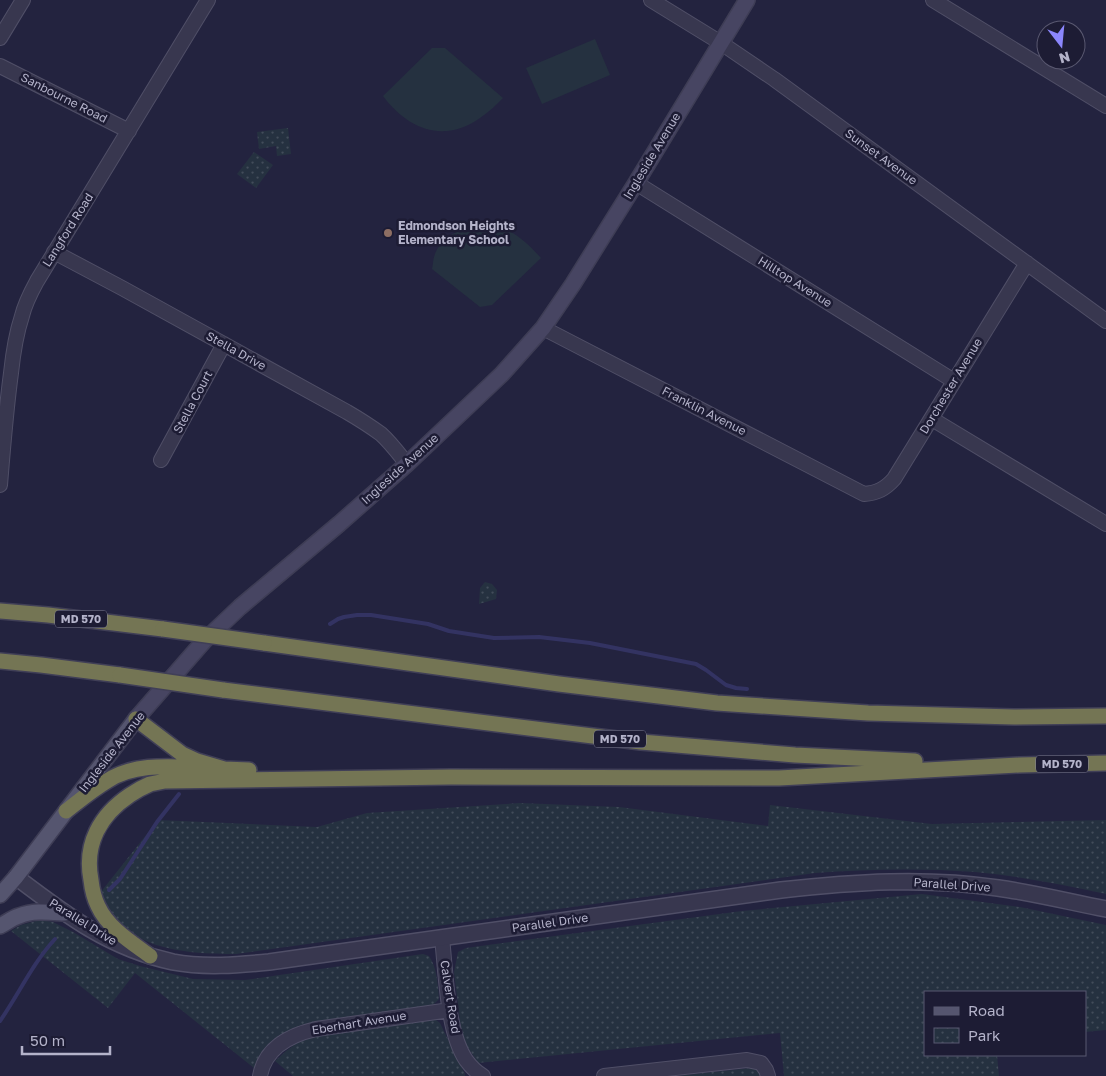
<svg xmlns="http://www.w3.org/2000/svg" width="1106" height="1076" viewBox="0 0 1106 1076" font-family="'Golos Text',sans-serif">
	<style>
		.green { fill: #253140 }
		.park { fill: url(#park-dots) }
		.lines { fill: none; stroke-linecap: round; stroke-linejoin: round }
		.stream { stroke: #333362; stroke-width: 4 }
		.minor-casing { stroke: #504f67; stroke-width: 16 }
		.tertiary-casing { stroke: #504f67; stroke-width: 18 }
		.secondary-casing { stroke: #3e3d55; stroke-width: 18 }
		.primary-casing { stroke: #3e3d55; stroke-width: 18 }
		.motorway-casing { stroke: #403f57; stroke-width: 18 }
		.minor { stroke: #38374f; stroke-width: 14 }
		.tertiary { stroke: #38374f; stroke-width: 15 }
		.secondary { stroke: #474562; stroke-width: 15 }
		.primary { stroke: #55556f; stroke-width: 15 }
		.motorway { stroke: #747554; stroke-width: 15 }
		.motorway-bridge-casing { stroke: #403f57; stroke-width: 18; stroke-linecap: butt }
		.motorway-bridge { stroke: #747554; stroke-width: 15 }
		.education-dot { fill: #8d6e63; stroke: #1d1c34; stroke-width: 2 }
		.labels { text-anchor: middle; stroke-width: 5; stroke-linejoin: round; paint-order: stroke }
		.shield { fill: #1d1c34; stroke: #87869d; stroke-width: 1 }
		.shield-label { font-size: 11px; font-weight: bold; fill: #b4b3ca }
		.street-label { font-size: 12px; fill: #b4b3ca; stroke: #1d1c34 }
		.poi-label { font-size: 12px; font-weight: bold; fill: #b4b3ca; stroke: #1d1c34; text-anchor: start }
	</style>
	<defs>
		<pattern id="park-dots" width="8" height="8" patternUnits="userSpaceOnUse" patternTransform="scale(1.25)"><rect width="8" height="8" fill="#253140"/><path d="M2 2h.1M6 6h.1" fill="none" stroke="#424c5a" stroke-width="1.8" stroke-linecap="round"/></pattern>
	</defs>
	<rect width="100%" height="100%" fill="#23233f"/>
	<!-- green -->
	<path class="green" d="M 595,39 L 610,75 L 542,104 L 526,68 Z
		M 432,48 L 445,48 L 503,98 C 496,105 489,112 480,118 C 443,144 408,129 383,96 Z
		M 485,223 C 511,228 524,239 541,258 L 492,305 L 480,307 L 432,269 C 433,265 433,260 434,257 C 440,235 465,227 485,223 Z"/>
	<!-- park -->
	<path class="park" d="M 288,128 L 291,154 L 277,156 L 276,146 L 259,149 L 257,132 Z
		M 254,152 L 273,165 L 256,188 L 237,174 Z
		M 485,582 L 492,584 L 497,590 L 496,599 L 479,604 L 480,588 Z
		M 520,803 L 619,807 L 768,826 L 770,805 L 932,824 L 1106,820 L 1106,894 C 1063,885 1019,876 975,872 C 922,868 868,869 815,873 L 236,954 C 184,954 121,950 100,893 L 158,820 L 317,827 L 367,813 Z
		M 922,894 L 1020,907 L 1106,925 L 1106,1030 L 1085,1032 L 1085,992 L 925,992 L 925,1055 L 997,1055 L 999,1076 L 784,1076 L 780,1033 L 478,1063 L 467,1046 L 461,1029 L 454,972 L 458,952 L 466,948 L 742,911 Z
		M 40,920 L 53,922 L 73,932 L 118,959 L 140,966 L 193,979 L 245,980 L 423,954 L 429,956 C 437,967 438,985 439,999 L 433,1005 L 307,1024 L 282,1036 L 265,1052 L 254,1068 L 135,973 L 108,1008 L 11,931 L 21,925 Z
		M 435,1019 L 440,1023 L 465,1074 L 465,1076 L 293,1076 L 275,1061 L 286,1051 L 297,1043 L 316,1036 Z
		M 760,1067 L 761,1076 L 676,1076 Z"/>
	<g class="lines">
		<!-- stream -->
		<path class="stream" d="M 330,624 L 338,619 L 344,617 L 357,615 L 371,615 L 428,624 L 449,631 L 494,638 L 539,637 L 590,643 L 696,664 L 706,670 L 726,685 L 736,688 L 747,689
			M 109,890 L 120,879 L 157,822 L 179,794
			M 0,1021 C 19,994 32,964 55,939"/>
		<defs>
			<path id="minor" d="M 651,0 L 721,43 L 774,79 L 1106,321
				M 933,0 L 1106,106
				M 0,38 L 23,0
				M 0,66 L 129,131
				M 636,183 L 954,381
				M 54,252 L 122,288 L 347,412 C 359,419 370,426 381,434 C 391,443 399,454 407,464
				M 543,328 L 864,494 C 877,493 885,489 894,479 L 1027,263
				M 932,419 L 1106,524
				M 161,460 L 224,344
				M 0,485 C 3,448 6,410 11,373 C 13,354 16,334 22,316 C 25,303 31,292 37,281 L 208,0
				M 442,938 C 446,973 447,1032 466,1060 C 471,1067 476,1072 483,1076
				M 260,1076 C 265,1048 290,1035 316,1029 L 450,1010
				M 604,1076 L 747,1060 L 761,1063 L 766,1070 L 768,1076"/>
			<path id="tertiary" d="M 16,877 C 66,915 109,948 173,962 C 205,968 238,965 269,962 L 781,890 C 853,882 926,877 998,888 C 1034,893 1070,902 1106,909"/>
			<path id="secondary" d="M 136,719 L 204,641 L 240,607 L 339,524 L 407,464 L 502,374 L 543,328 L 573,284 L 636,183 L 747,0"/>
			<path id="primary" d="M 0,895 L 16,877 L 136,719
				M 0,926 C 6,923 12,918 19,916 C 33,910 49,912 64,913"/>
			<path id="motorway" d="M 0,611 L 48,615 L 163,629
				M 264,643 L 559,684 L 717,703 L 868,713 L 1014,717 L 1106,716
				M 0,661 L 41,665 L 120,675
				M 223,690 L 641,742 L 795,755 L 915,761
				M 136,719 L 182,754 L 197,761 L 224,769 L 249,770
				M 66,811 C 79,801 92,790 107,781 C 135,762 174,767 207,768
				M 150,956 C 131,942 108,928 98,906 C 94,898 92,889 91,880 C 84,844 100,815 130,795 C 136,791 143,787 150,784 C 155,783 160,782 165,781 L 451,777 L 779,778 L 1019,765 L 1106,763"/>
		</defs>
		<!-- minor casing -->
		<use href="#minor" class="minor-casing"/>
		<!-- tertiary casing -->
		<use href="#tertiary" class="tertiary-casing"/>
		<!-- secondary casing -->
		<use href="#secondary" class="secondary-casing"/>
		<!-- primary casing -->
		<use href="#primary" class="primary-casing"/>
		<!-- motorway casing -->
		<use href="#motorway" class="motorway-casing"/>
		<!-- minor -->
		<use href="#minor" class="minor"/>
		<!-- tertiary -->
		<use href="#tertiary" class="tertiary"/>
		<!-- secondary -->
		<use href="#secondary" class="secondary"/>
		<!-- primary -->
		<use href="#primary" class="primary"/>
		<!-- motorway -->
		<use href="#motorway" class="motorway"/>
		<defs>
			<path id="motorway-bridge" d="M 163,629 L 264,643
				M 120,675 L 223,690"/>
		</defs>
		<!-- motorway-bridge casing -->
		<use href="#motorway-bridge" class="motorway-bridge-casing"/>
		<!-- motorway-bridge -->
		<use href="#motorway-bridge" class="motorway-bridge"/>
	</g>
	<!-- markers -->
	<circle class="education-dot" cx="388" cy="233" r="5"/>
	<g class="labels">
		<!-- shield labels -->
		<g class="shield">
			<rect x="55" y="610.5" width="52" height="17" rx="4"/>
			<rect x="594" y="730.5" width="52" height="17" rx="4"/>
			<rect x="1036" y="755.5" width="52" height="17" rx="4"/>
		</g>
		<g class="shield-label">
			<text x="81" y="623">MD 570</text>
			<text x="620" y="743">MD 570</text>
			<text x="1062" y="768">MD 570</text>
		</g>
		<!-- street labels -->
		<g class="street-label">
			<text transform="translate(64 98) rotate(27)" y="4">Sanbourne Road</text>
			<text transform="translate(652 156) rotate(-59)" y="4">Ingleside Avenue</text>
			<text transform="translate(881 157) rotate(36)" y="4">Sunset Avenue</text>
			<text transform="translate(68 230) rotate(-58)" y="4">Langford Road</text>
			<text transform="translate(795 282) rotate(32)" y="4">Hilltop Avenue</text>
			<text transform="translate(236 351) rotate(29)" y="4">Stella Drive</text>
			<text transform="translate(951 386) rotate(-59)" y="4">Dorchester Avenue</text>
			<text transform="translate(193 402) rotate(-62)" y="4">Stella Court</text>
			<text transform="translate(704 411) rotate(27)" y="4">Franklin Avenue</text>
			<text transform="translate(400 469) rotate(-42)" y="4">Ingleside Avenue</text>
			<text transform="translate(112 752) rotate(-52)" y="4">Ingleside Avenue</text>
			<text transform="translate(952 885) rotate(4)" y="4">Parallel Drive</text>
			<text transform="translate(83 922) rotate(32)" y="4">Parallel Drive</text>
			<text transform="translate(550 923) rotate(-8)" y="4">Parallel Drive</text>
			<text transform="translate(450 997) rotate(81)" y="4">Calvert Road</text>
			<text transform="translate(359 1023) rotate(-9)" y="4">Eberhart Avenue</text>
		</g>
		<!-- poi labels -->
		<g class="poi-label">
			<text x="398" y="230">Edmondson Heights<tspan x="398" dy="14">Elementary School</tspan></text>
		</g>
	</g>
	<!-- legend -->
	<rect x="924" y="991" width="162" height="65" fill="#1d1c34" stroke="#595870"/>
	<rect x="934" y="1007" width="25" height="8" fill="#55556f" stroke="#595870"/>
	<text x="968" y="1016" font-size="15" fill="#b4b3ca">Road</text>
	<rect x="934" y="1028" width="25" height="15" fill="url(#park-dots)" stroke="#595870"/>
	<text x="968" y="1041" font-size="15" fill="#b4b3ca">Park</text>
	<!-- north arrow -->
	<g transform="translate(1061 45) rotate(164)"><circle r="24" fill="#1d1c34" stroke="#595870"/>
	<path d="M0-4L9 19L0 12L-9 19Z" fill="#8b86fc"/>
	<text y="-8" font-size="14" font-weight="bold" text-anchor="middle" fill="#b4b3ca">N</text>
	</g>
	<!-- scale -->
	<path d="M22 1046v8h88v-8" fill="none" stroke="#b4b3ca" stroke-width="2.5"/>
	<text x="30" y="1046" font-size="15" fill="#b4b3ca" stroke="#1d1c34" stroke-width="4" paint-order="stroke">50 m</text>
</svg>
